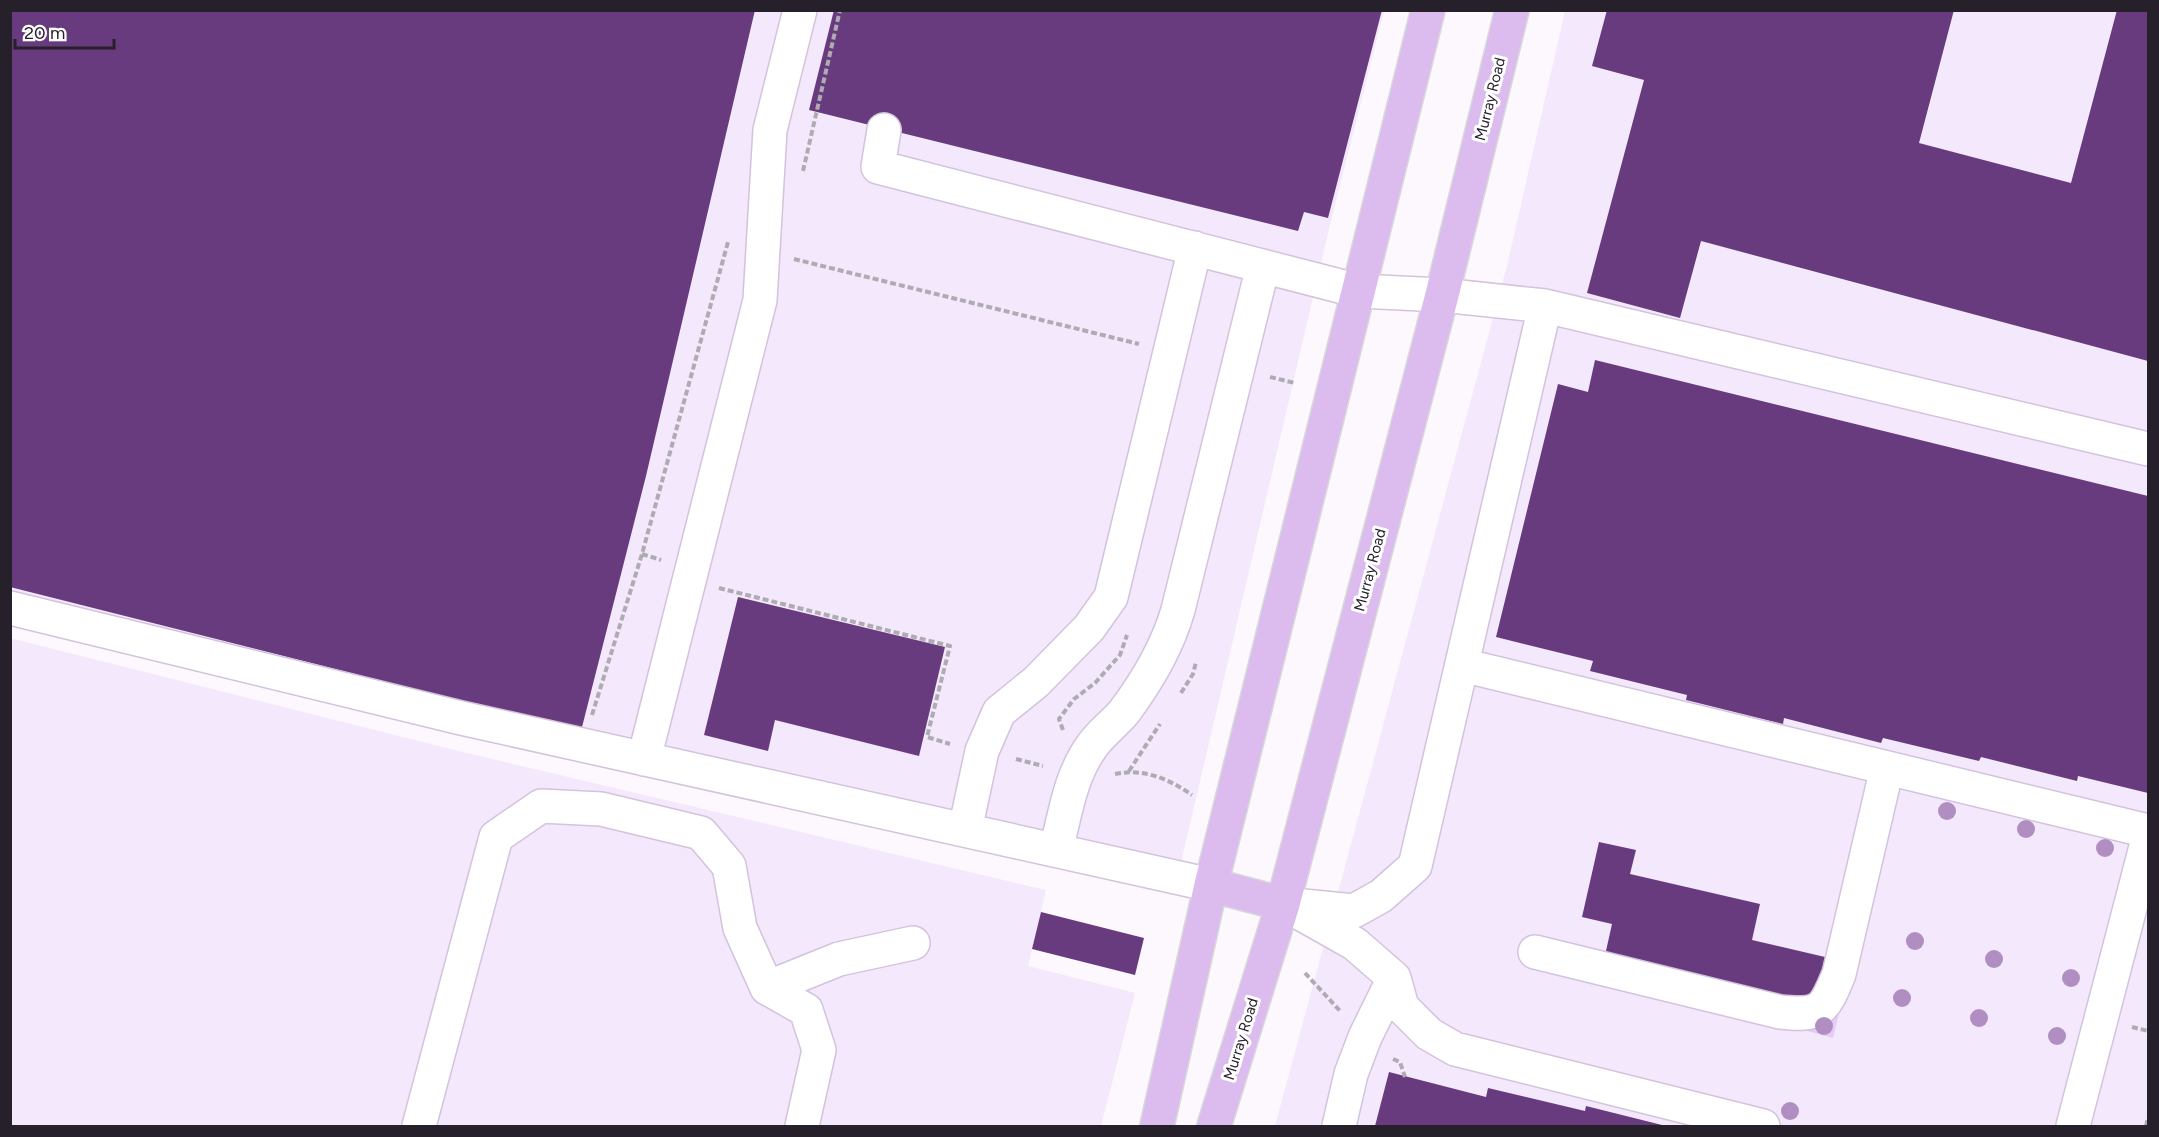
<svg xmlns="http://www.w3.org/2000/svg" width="2159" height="1137" viewBox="0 0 2159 1137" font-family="Figtree,sans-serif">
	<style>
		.built { fill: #f4e8fc }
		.green { fill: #e6caf8 }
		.building { fill: #683b7f }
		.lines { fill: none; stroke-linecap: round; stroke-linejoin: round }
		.minor-casing { stroke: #d3c3dd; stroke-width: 36 }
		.major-casing { stroke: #d8d7d9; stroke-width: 36 }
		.path { stroke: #afabb2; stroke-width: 4; stroke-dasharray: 6 3; stroke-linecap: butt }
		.minor { stroke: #fff; stroke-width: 33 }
		.major { stroke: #dcbcee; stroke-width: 33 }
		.tree { fill: #b08ec1 }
		.labels { text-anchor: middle; stroke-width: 6; stroke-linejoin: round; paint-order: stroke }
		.street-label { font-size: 15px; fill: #26202a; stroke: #fff }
	</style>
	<rect width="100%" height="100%" fill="#fcf8fe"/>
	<!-- built -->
	<path class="built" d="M 11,11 L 1384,11 L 1328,233 L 1180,867 L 11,604 Z
		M 1565,11 L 2148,11 L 2148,1126 L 1275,1126 L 1507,266 Z
		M 10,638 L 450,749 L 1046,890 L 1028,966 L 1135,993 L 1101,1126 L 11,1126 Z"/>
	<!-- green -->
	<path class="green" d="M 1845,988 L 1833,1038 L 1785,1025 Z"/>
	<!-- building -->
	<path class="building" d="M 10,10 L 755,10 L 646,476 L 581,731 L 10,587 Z
		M 834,10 L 1382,10 L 1328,218 L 1304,212 L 1298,231 L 809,110 Z
		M 1607,10 L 1954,10 L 1919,143 L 2071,183 L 2117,10 L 2148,10 L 2148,361 L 1701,241 L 1680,318 L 1587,293 L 1644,80 L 1592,66 Z
		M 1595,360 L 2148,496 L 2148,793 L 2078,776 L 2077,781 L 1981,757 L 1979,761 L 1883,738 L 1881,743 L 1784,718 L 1783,724 L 1686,700 L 1687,695 L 1590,671 L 1593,661 L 1496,637 L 1558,384 L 1588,392 Z
		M 738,597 L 945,647 L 919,756 L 775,720 L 768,751 L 704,735 Z
		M 1599,842 L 1636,850 L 1630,874 L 1760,904 L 1752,940 L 1825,957 L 1813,1008 L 1604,960 L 1612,924 L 1582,917 Z
		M 1041,912 L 1144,938 L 1135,975 L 1032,949 Z
		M 1389,1072 L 1486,1097 L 1488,1088 L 1585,1111 L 1586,1106 L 1666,1126 L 1375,1126 Z"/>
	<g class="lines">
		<defs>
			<path id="minor" d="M 884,130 L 878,167 L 1359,291 L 1442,295 L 1545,306 L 2148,449
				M 10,608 L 461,718 L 1211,885
				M 1462,665 L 2148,831
				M 644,759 L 760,300 L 770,130 L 800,10
				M 965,830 L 982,751 L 999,712 L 1036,682 L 1089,628 L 1111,597 L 1195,248
				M 1056,850 C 1065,815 1070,776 1092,746 C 1101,733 1114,724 1124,712 C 1148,680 1167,648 1178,610 L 1263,266
				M 1283,904 L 1354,911 L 1381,896 L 1415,866 L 1545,306
				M 1293,909 L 1355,944 L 1394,978 L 1402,1007 L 1429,1034 L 1455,1049 L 1763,1126
				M 1535,952 L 1780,1012 C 1821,1016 1824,1011 1839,974 L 1887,768
				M 767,988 L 839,959 L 913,943
				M 419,1126 L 496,837 L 541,806 L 601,809 L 701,833 L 729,866 L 740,928 L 767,988 L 806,1010 L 819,1050 L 802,1126
				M 1339,1126 L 1351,1074 L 1365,1037 L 1394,978
				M 2073,1126 L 2148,839"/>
			<path id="major" d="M 1211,885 L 1283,904
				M 1157,1126 L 1211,885 L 1428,10
				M 1214,1126 L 1283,904 L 1442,295 L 1512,10"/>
		</defs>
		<!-- minor casing -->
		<use href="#minor" class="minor-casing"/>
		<!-- major casing -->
		<use href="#major" class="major-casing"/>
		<!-- path -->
		<path class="path" d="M 803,171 L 840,10
			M 794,259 L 1139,344
			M 1270,377 L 1295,383
			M 642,554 L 661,560
			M 719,588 L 950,646 L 927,737 L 950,744
			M 1181,693 L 1193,674 L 1196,662
			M 592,715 L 642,554 L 728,242
			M 1063,730 L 1059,719 L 1074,699 L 1095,683 L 1120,655 L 1127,635
			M 1016,759 L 1043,766
			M 1129,771 L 1160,724
			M 1115,774 C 1144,768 1169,779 1192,795
			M 1305,973 L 1341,1012
			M 2132,1027 L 2148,1031
			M 1393,1059 L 1400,1062 L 1405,1077
			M 2146,1126 L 2148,1117"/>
		<!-- minor -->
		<use href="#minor" class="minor"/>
		<!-- major -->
		<use href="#major" class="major"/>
	</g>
	<!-- trees -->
	<g class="tree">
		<circle cx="1947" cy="811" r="9"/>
		<circle cx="2026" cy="829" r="9"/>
		<circle cx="2105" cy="848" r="9"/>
		<circle cx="1915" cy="941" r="9"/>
		<circle cx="1994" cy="959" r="9"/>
		<circle cx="2071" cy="978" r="9"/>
		<circle cx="1902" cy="998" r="9"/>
		<circle cx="1979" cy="1018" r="9"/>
		<circle cx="1824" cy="1026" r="9"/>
		<circle cx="2057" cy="1036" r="9"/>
		<circle cx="1790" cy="1111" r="9"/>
	</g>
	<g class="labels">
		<!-- street labels -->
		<g class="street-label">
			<text transform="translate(1490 99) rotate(-76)" y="5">Murray Road</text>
			<text transform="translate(1370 570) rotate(-75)" y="5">Murray Road</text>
			<text transform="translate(1241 1039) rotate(-73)" y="5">Murray Road</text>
		</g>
	</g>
	<!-- border -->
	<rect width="2159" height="1137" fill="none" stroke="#26202a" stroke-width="24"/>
	<!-- scale -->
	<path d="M15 39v9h99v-9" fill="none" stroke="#26202a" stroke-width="3"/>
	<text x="24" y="39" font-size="18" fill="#26202a" stroke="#ffffff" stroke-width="4.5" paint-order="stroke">20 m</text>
</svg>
